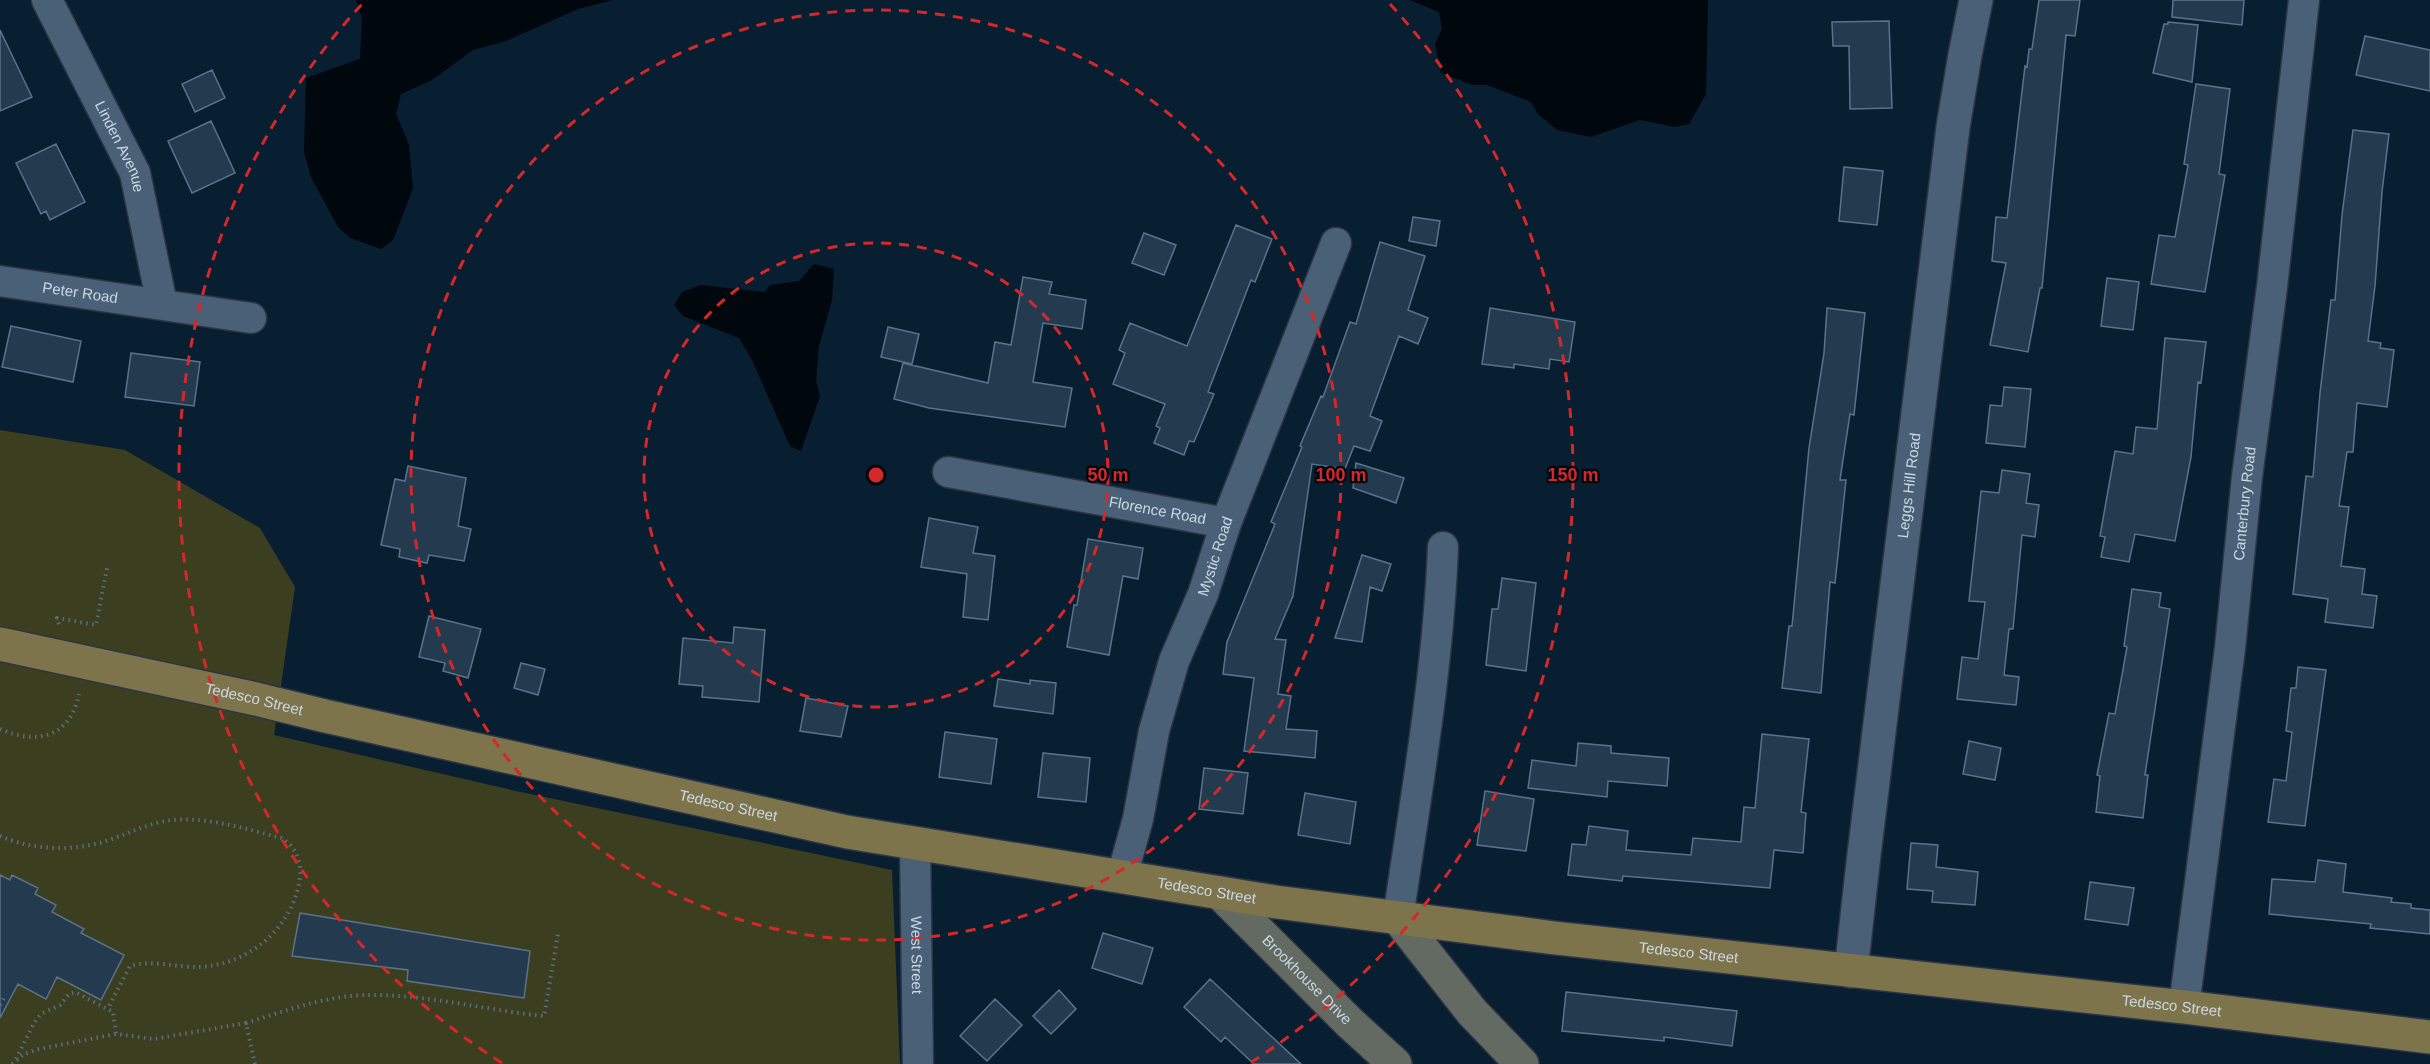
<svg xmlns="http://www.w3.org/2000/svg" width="2430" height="1064" viewBox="0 0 2430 1064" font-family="Arial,sans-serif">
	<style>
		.green { fill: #3b3e1f }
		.water { fill: #00070d }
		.building { fill: #243a4f; stroke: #5b738a; stroke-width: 1.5 }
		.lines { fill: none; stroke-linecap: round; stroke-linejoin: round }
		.minor-casing { stroke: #2c3545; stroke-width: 33 }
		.tertiary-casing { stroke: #2c3545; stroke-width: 36 }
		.secondary-casing { stroke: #2c3545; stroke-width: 36 }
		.primary-casing { stroke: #2c3545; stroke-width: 36 }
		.path { stroke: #5c6e7e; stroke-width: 4; stroke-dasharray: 1.5 4.5; stroke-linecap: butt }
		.minor { stroke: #496077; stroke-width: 30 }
		.tertiary { stroke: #496077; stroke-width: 33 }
		.secondary { stroke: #636a61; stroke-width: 33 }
		.primary { stroke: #7d744b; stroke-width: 33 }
		.ring { fill: none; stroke: #d62828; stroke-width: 3; stroke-dasharray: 10 8 }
		.labels { text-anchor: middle; stroke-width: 4.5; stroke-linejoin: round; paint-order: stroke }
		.street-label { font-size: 15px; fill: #cad7e4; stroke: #02070f }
		.centre { fill: #d62828; stroke: #02070f; stroke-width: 3 }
		.ring-label { font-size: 18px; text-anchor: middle; font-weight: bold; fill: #d62828; stroke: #02070f; stroke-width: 4.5; stroke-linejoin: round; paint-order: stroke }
	</style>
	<rect width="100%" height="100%" fill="#081e31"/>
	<!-- green -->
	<path class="green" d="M 0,430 L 125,450 L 260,528 L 295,587 L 274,735 L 516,791 L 892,870 L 900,1064 L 0,1064 Z"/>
	<!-- water -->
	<path class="water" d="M 356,0 L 613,0 L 578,9 L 506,41 L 473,50 L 432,80 L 401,94 L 396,114 L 409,145 L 413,188 L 393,240 L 381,249 L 350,238 L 338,227 L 311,177 L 304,152 L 306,78 L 360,59 L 362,18 Z
		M 1410,0 L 1708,0 L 1706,94 L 1689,124 L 1675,127 L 1640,120 L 1591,137 L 1557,130 L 1538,114 L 1531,102 L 1487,85 L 1472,85 L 1441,73 L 1435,44 L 1442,29 L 1439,12 Z
		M 814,264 L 834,269 L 832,300 L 819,346 L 816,380 L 820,396 L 801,451 L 790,446 L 752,360 L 739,338 L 683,316 L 674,305 L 682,292 L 701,285 L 765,292 L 770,285 L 799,281 Z"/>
	<!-- building -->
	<path class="building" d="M 2039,0 L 2080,0 L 2075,36 L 2066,35 L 2042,288 L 2040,288 L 2028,352 L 1990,345 L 2006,263 L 1992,261 L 1996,217 L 2007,218 L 2025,66 L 2027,67 L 2029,49 L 2032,49 Z
		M 2173,0 L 2244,0 L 2242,25 L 2172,17 Z
		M 1889,21 L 1892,108 L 1850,109 L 1849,46 L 1833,46 L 1832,22 Z
		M 2168,22 L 2198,25 L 2192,82 L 2153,73 L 2164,24 L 2168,24 Z
		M 0,30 L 32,97 L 0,111 Z
		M 2365,36 L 2430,50 L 2430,91 L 2356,75 Z
		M 212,70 L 225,98 L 195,112 L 182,84 Z
		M 2196,84 L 2230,89 L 2219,174 L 2225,175 L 2205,292 L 2151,284 L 2159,235 L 2175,237 L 2188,165 L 2184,164 Z
		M 211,121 L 235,173 L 192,193 L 168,141 Z
		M 2353,130 L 2389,134 L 2382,192 L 2375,286 L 2368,341 L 2381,343 L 2380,348 L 2394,350 L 2387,407 L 2357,403 L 2353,452 L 2347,452 L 2339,506 L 2349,507 L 2341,566 L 2365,569 L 2362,594 L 2377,596 L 2373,628 L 2325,622 L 2328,599 L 2293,594 L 2306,476 L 2313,477 L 2320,393 L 2331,300 L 2335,300 L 2342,215 Z
		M 56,144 L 85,202 L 50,220 L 46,211 L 41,214 L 16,163 Z
		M 1844,167 L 1883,171 L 1877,225 L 1839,221 Z
		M 1413,217 L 1440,221 L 1436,246 L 1409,241 Z
		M 1236,225 L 1272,239 L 1255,282 L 1251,280 L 1208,392 L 1214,394 L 1194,442 L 1189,441 L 1184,455 L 1154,443 L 1160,428 L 1156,426 L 1165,404 L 1113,384 L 1125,353 L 1119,350 L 1130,323 L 1187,346 Z
		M 1144,233 L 1176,245 L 1164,275 L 1132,263 Z
		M 1380,242 L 1425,256 L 1408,310 L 1428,318 L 1418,344 L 1399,336 L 1370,416 L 1382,421 L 1370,451 L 1354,446 L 1345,469 L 1312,464 L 1293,596 L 1275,639 L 1286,640 L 1278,694 L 1291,696 L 1286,729 L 1317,731 L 1315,758 L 1244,751 L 1254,678 L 1223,674 L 1227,642 L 1275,524 L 1271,522 L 1302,447 L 1300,446 L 1321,396 L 1323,397 L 1350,322 L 1356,324 Z
		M 1023,277 L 1052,282 L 1049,294 L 1086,300 L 1082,329 L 1043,323 L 1033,382 L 1072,388 L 1065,427 L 929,408 L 894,399 L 903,363 L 988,383 L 995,342 L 1011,345 Z
		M 2107,278 L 2139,282 L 2133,330 L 2101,326 Z
		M 1490,308 L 1575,322 L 1569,362 L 1550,359 L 1549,369 L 1514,364 L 1514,368 L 1482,364 Z
		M 1827,308 L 1865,313 L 1854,415 L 1850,414 L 1840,480 L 1846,480 L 1835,583 L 1830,582 L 1821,693 L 1782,688 L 1789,626 L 1792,626 L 1809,448 L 1824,353 Z
		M 11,326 L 81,341 L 73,382 L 2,367 Z
		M 888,327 L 919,334 L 912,364 L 881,357 Z
		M 2165,338 L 2206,342 L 2201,383 L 2198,382 L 2191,457 L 2175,541 L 2135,534 L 2129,562 L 2101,557 L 2105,537 L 2100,536 L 2115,451 L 2133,454 L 2136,427 L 2157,429 Z
		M 131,353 L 200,362 L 194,406 L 125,397 Z
		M 2004,387 L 2031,389 L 2025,447 L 1986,443 L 1990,405 L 2002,406 Z
		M 1356,463 L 1404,478 L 1396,503 L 1353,488 Z
		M 408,466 L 466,478 L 458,526 L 471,529 L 464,561 L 429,555 L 427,563 L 399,557 L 400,549 L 381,545 L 395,479 L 405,481 Z
		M 2002,470 L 2030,474 L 2026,503 L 2039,505 L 2035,537 L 2022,535 L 2013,629 L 2009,629 L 2004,675 L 2019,677 L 2016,705 L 1957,699 L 1962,657 L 1978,659 L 1985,602 L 1969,601 L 1981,491 L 1999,493 Z
		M 929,518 L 978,527 L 973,553 L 995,556 L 988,620 L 963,617 L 967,574 L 921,567 Z
		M 1088,539 L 1143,548 L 1138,579 L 1123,576 L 1109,655 L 1067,647 L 1074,605 L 1077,605 Z
		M 1362,555 L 1391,564 L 1382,591 L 1370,587 L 1362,642 L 1335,638 Z
		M 1502,578 L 1536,583 L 1526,671 L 1486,665 L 1492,609 L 1498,609 Z
		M 2132,589 L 2161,593 L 2159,607 L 2170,609 L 2145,775 L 2148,775 L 2143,818 L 2096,812 L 2100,776 L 2097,775 L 2109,713 L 2115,714 L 2127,647 L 2124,646 Z
		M 429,616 L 481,629 L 468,678 L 443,671 L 445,663 L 419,657 Z
		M 734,627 L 765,630 L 759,702 L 702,697 L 703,686 L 679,684 L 683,638 L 733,643 Z
		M 521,663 L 545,669 L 538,695 L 514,688 Z
		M 2298,667 L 2326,670 L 2305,826 L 2268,822 L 2274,779 L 2286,781 L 2292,732 L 2286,731 L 2291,688 L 2296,688 Z
		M 998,679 L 1030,684 L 1030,680 L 1056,683 L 1053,714 L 994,706 Z
		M 806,698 L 848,706 L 841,737 L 800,731 Z
		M 945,732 L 997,739 L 991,784 L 939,777 Z
		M 1762,734 L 1809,739 L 1801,812 L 1806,813 L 1803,853 L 1774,850 L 1770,888 L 1623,876 L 1622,881 L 1568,875 L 1572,844 L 1586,845 L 1589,826 L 1628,831 L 1626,850 L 1691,855 L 1693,838 L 1741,842 L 1744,807 L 1755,808 Z
		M 1969,741 L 2001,748 L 1995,780 L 1963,774 Z
		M 1578,743 L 1611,746 L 1611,753 L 1669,758 L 1667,786 L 1608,781 L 1607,797 L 1528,788 L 1532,760 L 1576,766 Z
		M 1043,753 L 1090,758 L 1086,802 L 1038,797 Z
		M 1204,768 L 1248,773 L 1243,814 L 1199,809 Z
		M 1485,791 L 1534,799 L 1526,851 L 1477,845 Z
		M 1305,793 L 1356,802 L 1350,844 L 1298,835 Z
		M 1911,843 L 1938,845 L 1936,867 L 1978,872 L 1975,905 L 1932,902 L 1933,891 L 1907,889 Z
		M 2318,860 L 2346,864 L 2343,892 L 2392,898 L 2391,902 L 2411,904 L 2411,908 L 2430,910 L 2430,934 L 2370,928 L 2371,924 L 2269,914 L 2272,879 L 2315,882 Z
		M 0,875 L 10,880 L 12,875 L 38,888 L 35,894 L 56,905 L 52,912 L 84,929 L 81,933 L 124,955 L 101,1000 L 57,977 L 46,999 L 18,984 L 0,1018 Z
		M 2090,882 L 2134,888 L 2128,925 L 2085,919 Z
		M 300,913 L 530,951 L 524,998 L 407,981 L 408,970 L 292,956 Z
		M 1103,933 L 1153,948 L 1142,984 L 1092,968 Z
		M 1210,979 L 1301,1064 L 1254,1064 L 1225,1037 L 1221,1042 L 1184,1007 Z
		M 1059,990 L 1076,1009 L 1051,1034 L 1033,1016 Z
		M 1566,992 L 1737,1011 L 1732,1046 L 1664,1037 L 1664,1041 L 1562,1031 Z
		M 995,999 L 1022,1025 L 987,1061 L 960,1036 Z"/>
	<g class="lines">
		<defs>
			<g id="minor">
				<path id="s1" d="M 47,0 L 135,173 L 162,304"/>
				<path id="s2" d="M 0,281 L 251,318"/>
				<path id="s3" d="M 948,472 L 1226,523"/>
				<path id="s4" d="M 915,845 L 918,1064"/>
				<path id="s5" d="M 1122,876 L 1138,819 L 1154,731 L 1174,661 L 1203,594 L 1226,523 L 1336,243"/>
				<path d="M 1398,918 C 1416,795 1438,672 1443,547"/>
				<path id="s6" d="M 2184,1007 L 2230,648 L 2247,477 L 2272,287 L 2304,0"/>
			</g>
			<g id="tertiary">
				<path id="s7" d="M 1851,971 L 1863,863 L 1953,127 L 1965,55 L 1976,0"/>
			</g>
			<g id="secondary">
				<path id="s8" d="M 1220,893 L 1350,1023 L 1395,1064"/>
				<path d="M 1398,918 L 1472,1012 L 1522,1064"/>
			</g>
			<g id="primary">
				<path id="s9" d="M 0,644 L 256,699 L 325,716 L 847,832 L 1276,902 L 1555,938 L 2184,1007 L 2430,1037"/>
			</g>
		</defs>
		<!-- minor casing -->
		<use href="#minor" class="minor-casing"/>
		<!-- tertiary casing -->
		<use href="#tertiary" class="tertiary-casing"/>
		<!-- secondary casing -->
		<use href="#secondary" class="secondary-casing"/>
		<!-- primary casing -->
		<use href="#primary" class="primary-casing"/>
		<!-- path -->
		<path class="path" d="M 59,624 L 57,618 L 96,625 L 107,568
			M 0,729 C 37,745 70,738 79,694
			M 0,836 C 35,851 76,852 112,839 C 132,832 152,822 173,820 C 209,817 247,829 281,838 C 295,845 302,862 300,877 C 294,927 249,965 199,967 C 178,968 151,959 130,966 L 108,1008
			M 0,1005 L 4,998
			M 246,1023 C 285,1011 325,996 366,995 C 426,994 485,1010 544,1016 L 558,934
			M 16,1059 L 34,1023 L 41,1014 L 60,1005 L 69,994 L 75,992 L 113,1012 L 116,1034
			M 12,1064 L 24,1054 L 39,1049 L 116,1034 L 154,1039 L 246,1023 L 255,1064"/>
		<!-- minor -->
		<use href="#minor" class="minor"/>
		<!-- tertiary -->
		<use href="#tertiary" class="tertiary"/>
		<!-- secondary -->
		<use href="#secondary" class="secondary"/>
		<!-- primary -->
		<use href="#primary" class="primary"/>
	</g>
	<!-- distance rings -->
	<g class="ring">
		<circle cx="876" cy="475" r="232"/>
		<circle cx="876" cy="475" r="465"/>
		<path d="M502 1063A697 697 0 0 1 362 4M1390 4A697 697 0 0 1 1250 1063"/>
	</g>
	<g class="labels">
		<!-- street labels -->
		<g class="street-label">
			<text dy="5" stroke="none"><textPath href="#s1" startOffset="164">Linden Avenue</textPath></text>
			<text dy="5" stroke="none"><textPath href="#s2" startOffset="81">Peter Road</textPath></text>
			<text dy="5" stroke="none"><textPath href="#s7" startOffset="489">Leggs Hill Road</textPath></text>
			<text dy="5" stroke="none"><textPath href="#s6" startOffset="507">Canterbury Road</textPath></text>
			<text dy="5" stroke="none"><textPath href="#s3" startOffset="213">Florence Road</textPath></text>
			<text dy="5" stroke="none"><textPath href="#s5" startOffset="334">Mystic Road</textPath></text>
			<text dy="5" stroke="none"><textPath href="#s9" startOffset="260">Tedesco Street</textPath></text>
			<text dy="5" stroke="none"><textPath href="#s9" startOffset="746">Tedesco Street</textPath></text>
			<text dy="5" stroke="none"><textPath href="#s9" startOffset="1232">Tedesco Street</textPath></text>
			<text dy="5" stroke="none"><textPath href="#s4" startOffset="110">West Street</textPath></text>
			<text dy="5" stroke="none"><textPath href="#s9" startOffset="1718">Tedesco Street</textPath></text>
			<text dy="5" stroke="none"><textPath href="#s8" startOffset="123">Brookhouse Drive</textPath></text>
			<text dy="5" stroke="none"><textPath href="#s9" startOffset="2204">Tedesco Street</textPath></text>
		</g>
	</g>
	<circle cx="876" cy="475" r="9" class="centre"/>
	<g class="ring-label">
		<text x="1108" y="481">50 m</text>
		<text x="1341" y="481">100 m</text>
		<text x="1573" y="481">150 m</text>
	</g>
</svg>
